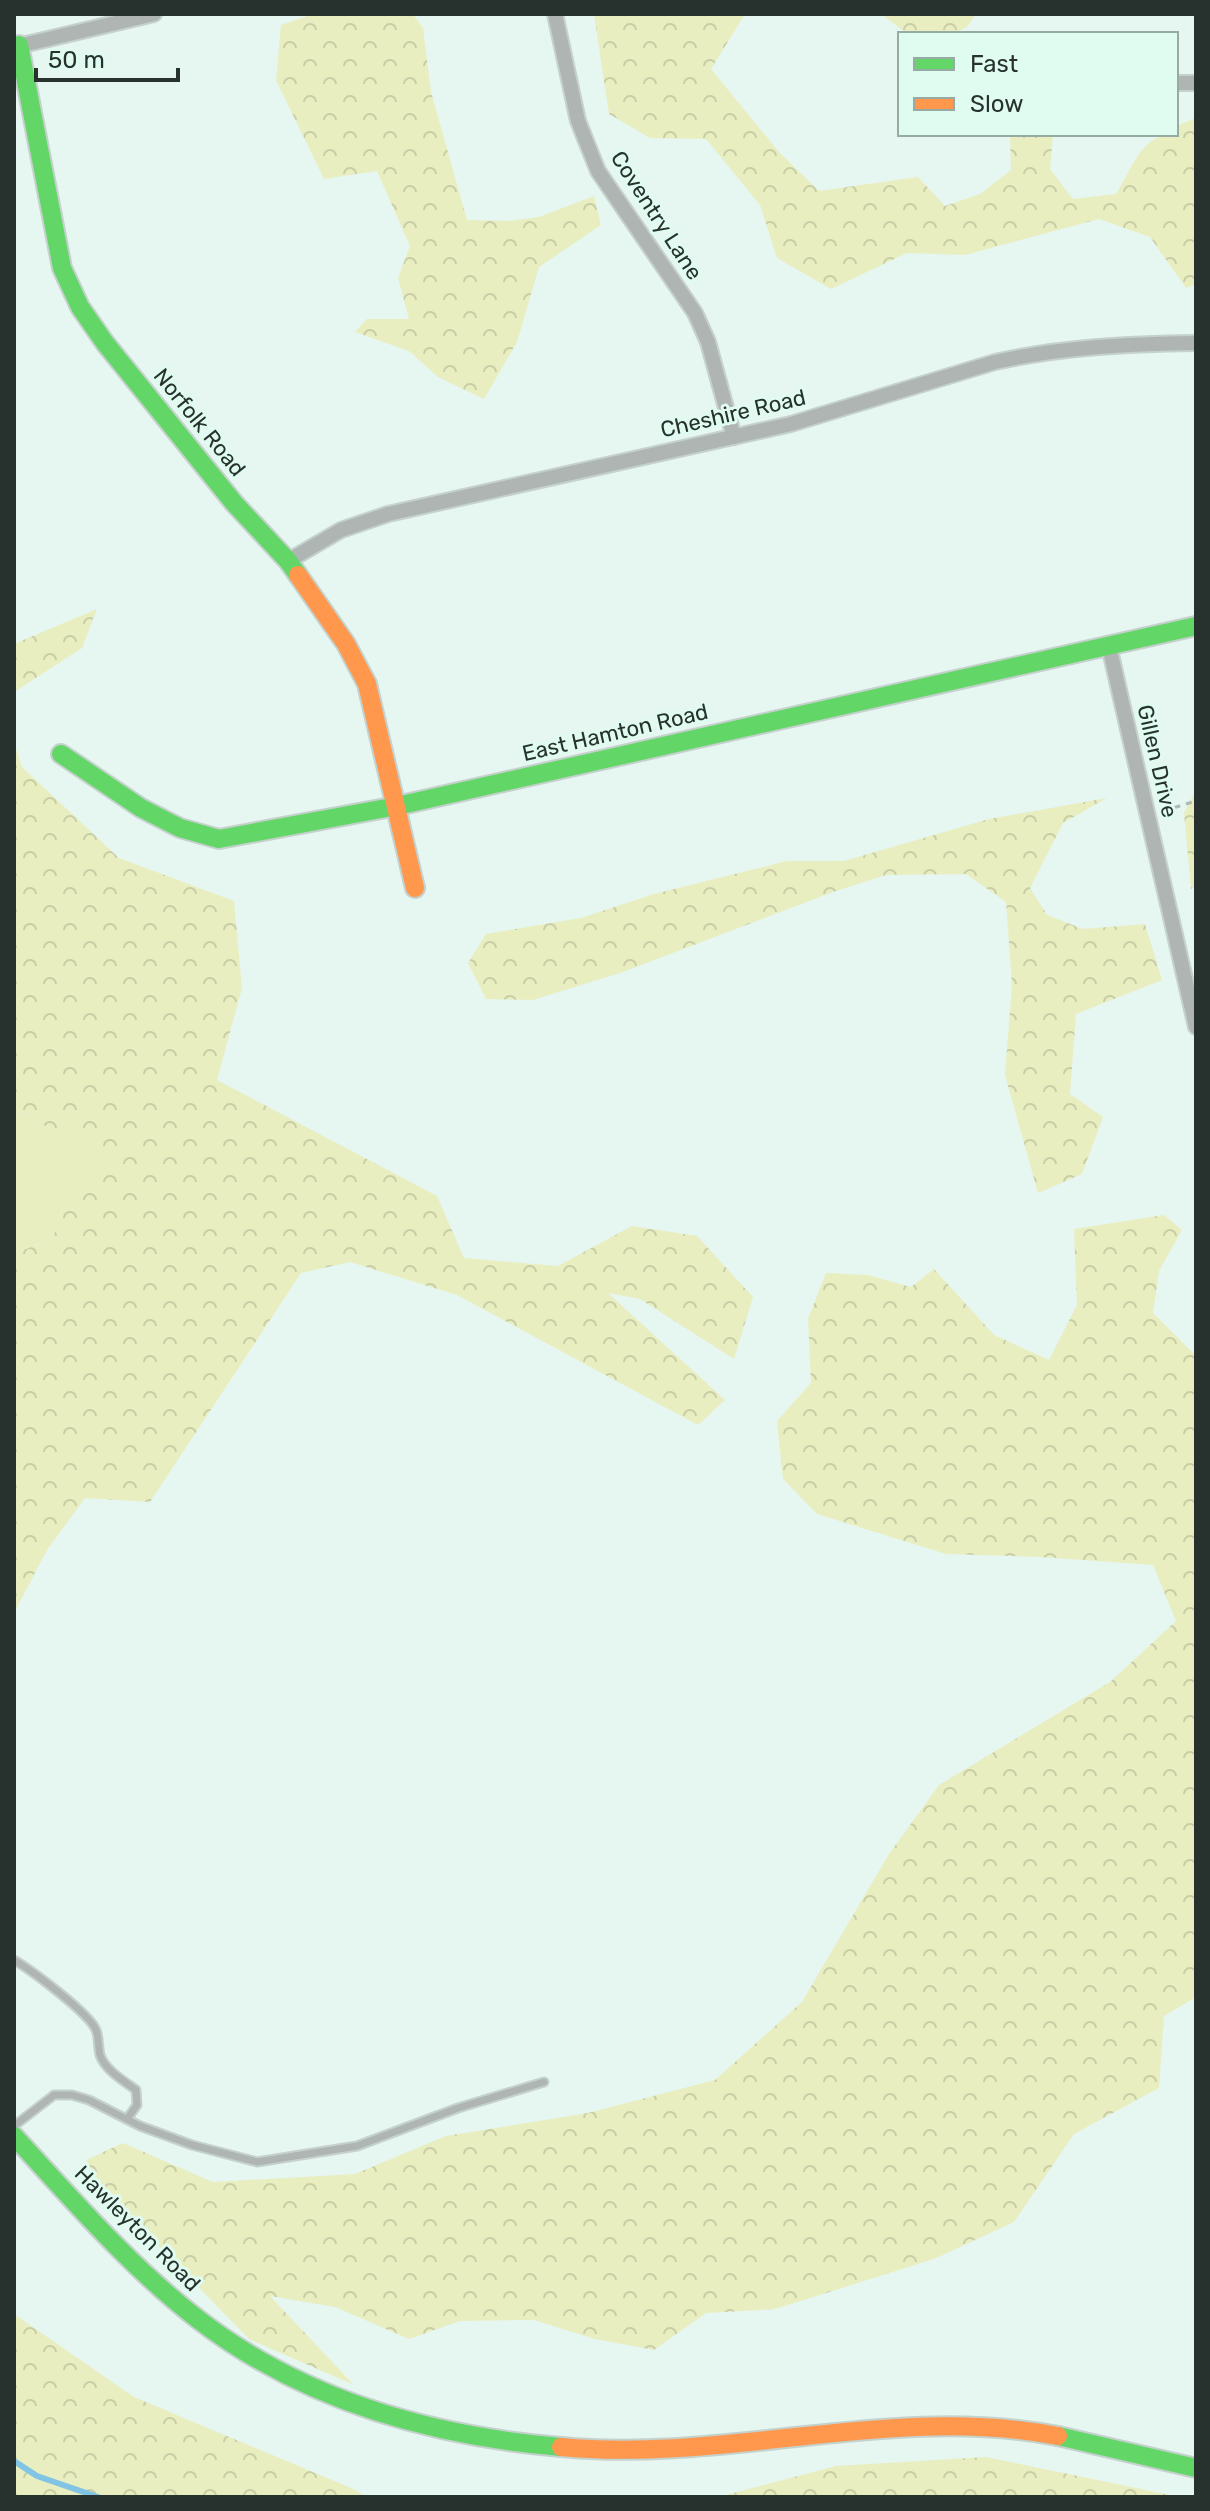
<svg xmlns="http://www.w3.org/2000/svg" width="1210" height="2511" viewBox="0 0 1210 2511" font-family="Rubik,sans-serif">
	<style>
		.grass { fill: #e9eec1 }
		.forest { fill: url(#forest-crowns) }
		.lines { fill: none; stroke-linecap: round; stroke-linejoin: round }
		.stream { stroke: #81c4e3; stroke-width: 6 }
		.lane-casing { stroke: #c5d1cc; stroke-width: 11 }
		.street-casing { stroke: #c5d1cc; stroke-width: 18 }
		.fast-casing { stroke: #c5d1cc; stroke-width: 22 }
		.slow-casing { stroke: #c5d1cc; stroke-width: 22 }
		.path { stroke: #b0b8b4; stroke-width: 3; stroke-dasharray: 6 6; stroke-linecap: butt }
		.lane { stroke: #afb5b2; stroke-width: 7 }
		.street { stroke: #afb5b2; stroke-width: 14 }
		.fast { stroke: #63d668; stroke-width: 18 }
		.slow { stroke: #ff974d; stroke-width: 18 }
		.labels { text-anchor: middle; stroke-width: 6; stroke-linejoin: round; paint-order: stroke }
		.street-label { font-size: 22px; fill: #27322e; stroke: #e0fcf1 }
	</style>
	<defs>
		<pattern id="forest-crowns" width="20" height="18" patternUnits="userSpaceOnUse" patternTransform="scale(2)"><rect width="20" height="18" fill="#e9eec1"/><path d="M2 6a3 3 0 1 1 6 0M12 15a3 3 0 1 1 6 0" fill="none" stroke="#c8cda6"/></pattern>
	</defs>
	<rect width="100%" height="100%" fill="#e6f6f0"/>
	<!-- grass -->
	<path class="grass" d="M 14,1112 L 31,1115 L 59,1137 L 86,1129 L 100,1161 L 65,1200 L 53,1238 L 14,1254 Z"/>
	<!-- forest -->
	<path class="forest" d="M 313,14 L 413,14 L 423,28 L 431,92 L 467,220 L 509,221 L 539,217 L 594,196 L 601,225 L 539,267 L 517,342 L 484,399 L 438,377 L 409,351 L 355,332 L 367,319 L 409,319 L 398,278 L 410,246 L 377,171 L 324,179 L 276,80 L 281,25 Z
		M 594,14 L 745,14 L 711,69 L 779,152 L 819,191 L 918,177 L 945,206 L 980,194 L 1011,170 L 1010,134 L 1053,134 L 1050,169 L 1073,199 L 1116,194 C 1133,167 1141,134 1176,134 L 1176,126 L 1196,118 L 1196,284 L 1186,288 L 1150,237 L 1099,219 L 965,255 L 907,253 L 831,289 L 777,258 L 760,205 L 706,139 L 650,138 L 609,114 Z
		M 881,14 L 976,14 L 967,27 L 953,34 L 908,34 Z
		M 97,609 L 82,648 L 14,692 L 14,644 Z
		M 14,743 L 22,767 L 119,858 L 234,901 L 242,988 L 217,1080 L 437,1196 L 464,1258 L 558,1266 L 632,1226 L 697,1236 L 753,1297 L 734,1359 L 640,1299 L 608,1293 L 725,1400 L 698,1425 L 457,1295 L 350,1262 L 301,1273 L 150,1502 L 85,1498 L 47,1550 L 14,1613 L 14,1254 L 53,1238 L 65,1200 L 100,1161 L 86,1130 L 59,1137 L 31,1115 L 14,1112 Z
		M 1196,790 L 1196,886 L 1191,889 L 1184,813 Z
		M 1107,798 L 1063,823 L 1030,888 L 1047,915 L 1083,929 L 1145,924 L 1162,980 L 1076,1014 L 1070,1094 L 1103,1117 L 1082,1174 L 1038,1193 L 1005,1075 L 1012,985 L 1006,902 L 966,874 L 886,875 L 833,892 L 623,972 L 533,1000 L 486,999 L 468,963 L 486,934 L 581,918 L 654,894 L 787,861 L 844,861 L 989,819 Z
		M 1164,1215 L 1182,1230 L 1159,1271 L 1153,1313 L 1196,1356 L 1196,1997 L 1164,2016 L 1159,2088 L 1074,2134 L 1014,2222 L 934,2259 L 775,2309 L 706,2313 L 654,2350 L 595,2339 L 534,2320 L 460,2321 L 409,2339 L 335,2307 L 270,2296 L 354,2385 L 249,2339 L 100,2186 L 86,2160 L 123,2143 L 213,2182 L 355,2174 L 446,2136 L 588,2113 L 715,2080 L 802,2002 L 889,1854 L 939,1785 L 1110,1682 L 1176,1621 L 1153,1565 L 1040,1557 L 946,1554 L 817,1514 L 783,1479 L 777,1421 L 811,1383 L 808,1319 L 826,1273 L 868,1275 L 911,1287 L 934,1269 L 994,1335 L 1049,1360 L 1077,1305 L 1074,1229 Z
		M 14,2314 L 134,2397 L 358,2491 L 364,2497 L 14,2497 Z
		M 986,2457 L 1180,2497 L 718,2497 L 836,2466 Z"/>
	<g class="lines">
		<!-- stream -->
		<path class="stream" d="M 14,2461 L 37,2476 L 98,2497"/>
		<defs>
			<path id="lane" d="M 14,1960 C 31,1970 89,2013 96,2030 C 99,2037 98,2047 100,2055 C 105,2070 124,2081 136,2090 L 137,2105 L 127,2119
				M 14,2126 L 54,2095 L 72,2095 L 89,2100 L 140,2126 L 192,2145 L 257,2162 L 357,2146 L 458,2108 L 544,2082"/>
			<path id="street" d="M 555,14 L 578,121 L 598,171 L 695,313 L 708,342 L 734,437
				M 14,47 L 154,14
				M 1176,83 L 1196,83
				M 288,561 L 341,530 L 388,514 L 791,424 L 995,362 C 1062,347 1128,344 1196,343
				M 1109,646 L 1196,1027"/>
			<path id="fast" d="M 19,45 L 62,268 L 80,307 L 105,343 L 234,503 L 288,561 L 298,575
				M 61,754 L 141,808 L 180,828 L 219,839 L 397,806 L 1196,626
				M 14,2136 C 73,2200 130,2267 199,2320 C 303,2400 432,2436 561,2447
				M 1058,2436 L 1196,2468"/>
			<path id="slow" d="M 298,575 L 346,644 L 367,684 L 415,888
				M 561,2447 C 727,2463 893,2404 1058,2436"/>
		</defs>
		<!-- lane casing -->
		<use href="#lane" class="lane-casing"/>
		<!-- street casing -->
		<use href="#street" class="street-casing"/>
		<!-- fast casing -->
		<use href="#fast" class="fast-casing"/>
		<!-- slow casing -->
		<use href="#slow" class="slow-casing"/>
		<!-- path -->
		<path class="path" d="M 1163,811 L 1196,801"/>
		<!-- lane -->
		<use href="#lane" class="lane"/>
		<!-- street -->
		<use href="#street" class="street"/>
		<!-- fast -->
		<use href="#fast" class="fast"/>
		<!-- slow -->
		<use href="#slow" class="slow"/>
	</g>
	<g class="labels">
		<!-- street labels -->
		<g class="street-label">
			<text transform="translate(657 215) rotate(57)" y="8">Coventry Lane</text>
			<text transform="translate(733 413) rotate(-13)" y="8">Cheshire Road</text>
			<text transform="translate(200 422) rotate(51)" y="8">Norfolk Road</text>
			<text transform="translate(615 732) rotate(-13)" y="8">East Hamton Road</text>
			<text transform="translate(1158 761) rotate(77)" y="8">Gillen Drive</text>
			<text transform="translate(138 2228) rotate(45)" y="8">Hawleyton Road</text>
		</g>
	</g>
	<!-- border -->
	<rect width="1210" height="2511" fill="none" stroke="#27322e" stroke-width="32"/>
	<!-- legend -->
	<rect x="898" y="32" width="280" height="104" fill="#e0fcf1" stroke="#96aba3" stroke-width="2"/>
	<rect x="914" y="58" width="40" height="12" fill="#63d668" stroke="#96aba3" stroke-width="2"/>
	<text x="970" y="72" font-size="24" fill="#27322e">Fast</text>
	<rect x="914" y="98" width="40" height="12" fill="#ff974d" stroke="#96aba3" stroke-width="2"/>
	<text x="970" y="112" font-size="24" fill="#27322e">Slow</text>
	<!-- scale -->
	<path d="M36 68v12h142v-12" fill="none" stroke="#27322e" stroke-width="4"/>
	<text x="48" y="68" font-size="24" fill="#27322e" stroke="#e0fcf1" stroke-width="6" paint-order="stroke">50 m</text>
</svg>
